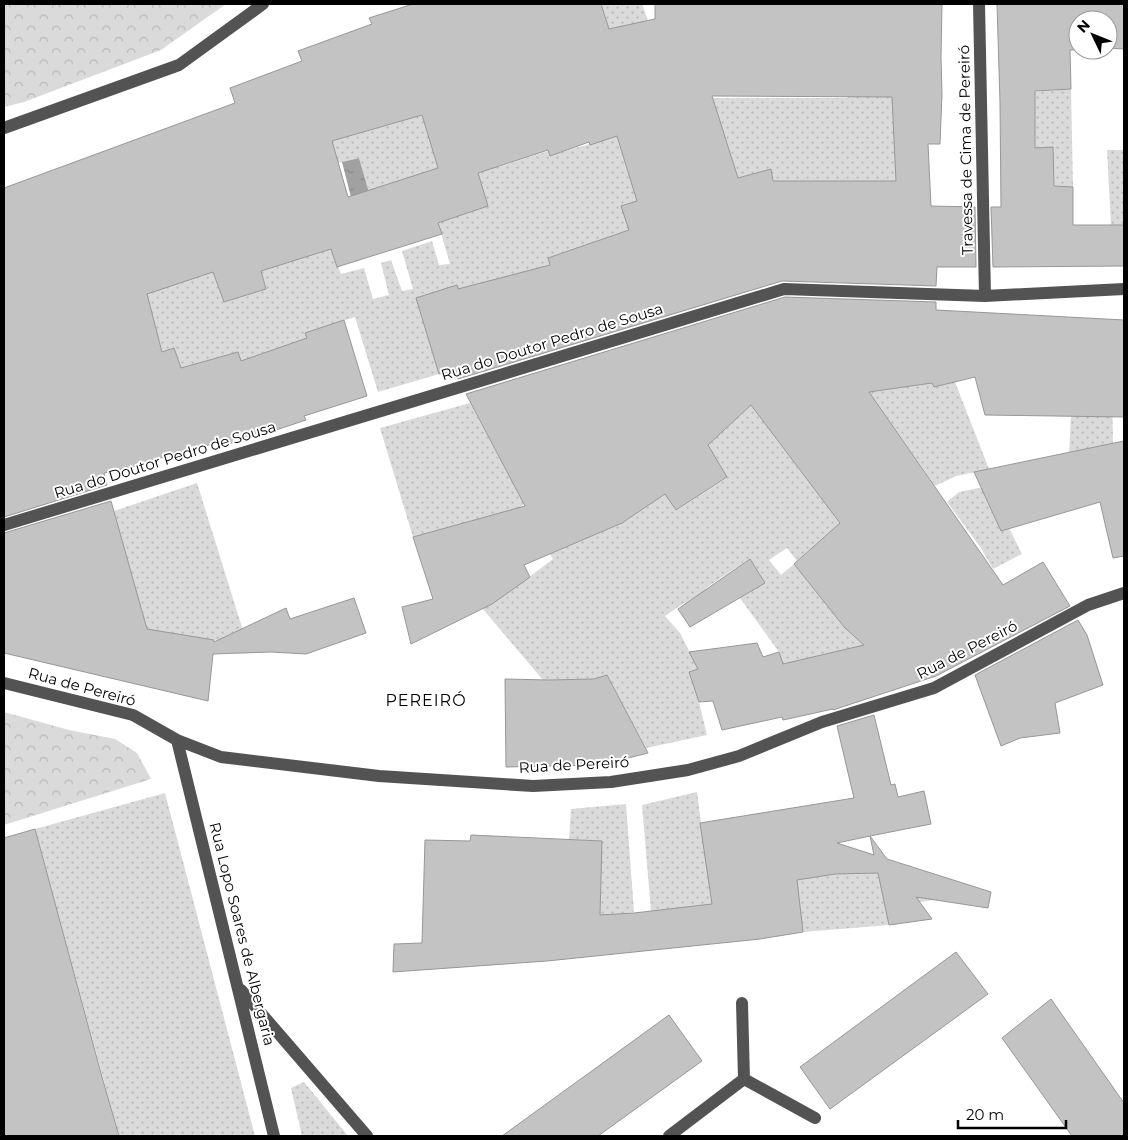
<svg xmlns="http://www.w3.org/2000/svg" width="1128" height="1140" viewBox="0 0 1128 1140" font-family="Montserrat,sans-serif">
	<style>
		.grass { fill: url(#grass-dots) }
		.forest { fill: url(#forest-crowns) }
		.water { fill: url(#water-ripples) }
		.building { fill: #c3c3c3; stroke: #979797; fill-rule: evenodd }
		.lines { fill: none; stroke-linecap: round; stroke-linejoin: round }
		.minor { stroke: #535353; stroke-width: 12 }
		.labels { text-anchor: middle; stroke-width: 4; stroke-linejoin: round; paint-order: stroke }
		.street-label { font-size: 15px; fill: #000; stroke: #fff }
		.neighbourhood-label { font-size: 16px; letter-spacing: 1px; fill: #000; stroke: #fff }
	</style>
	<defs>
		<pattern id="grass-dots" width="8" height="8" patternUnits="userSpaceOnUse" patternTransform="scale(1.25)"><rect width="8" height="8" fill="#dadada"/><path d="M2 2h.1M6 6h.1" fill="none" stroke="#b9b9b9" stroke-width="1.8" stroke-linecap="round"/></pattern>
		<pattern id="forest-crowns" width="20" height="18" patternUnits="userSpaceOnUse" patternTransform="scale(1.25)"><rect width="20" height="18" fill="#dadada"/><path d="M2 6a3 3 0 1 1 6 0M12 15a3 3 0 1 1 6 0" fill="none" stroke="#b9b9b9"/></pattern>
		<pattern id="water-ripples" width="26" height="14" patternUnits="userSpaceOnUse" patternTransform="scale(1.25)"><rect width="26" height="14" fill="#a1a1a1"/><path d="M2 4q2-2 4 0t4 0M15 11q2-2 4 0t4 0" fill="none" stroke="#898989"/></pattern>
	</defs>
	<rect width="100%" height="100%" fill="#fff"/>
	<!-- grass -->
	<path class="grass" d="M 601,4 L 642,4 L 663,62 L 433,153 L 438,168 L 382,186 L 383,195 L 371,199 L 359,158 L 338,163 L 347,193 L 309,204 L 330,142 L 401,121 L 634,43 L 628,25 L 609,29 Z
		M 850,56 L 903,95 L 897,191 L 776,196 L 771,169 L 738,178 L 727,142 L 695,98 L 848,98 Z
		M 1071,89 L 1073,187 L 1054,186 L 1053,148 L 1035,148 L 1035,101 L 1033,92 Z
		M 617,136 L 623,156 L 645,149 L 637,202 L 622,206 L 629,230 L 548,258 L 554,274 L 418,303 L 439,374 L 378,392 L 355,317 L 305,333 L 316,369 L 241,361 L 238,352 L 181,368 L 174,348 L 162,352 L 146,290 L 175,279 L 177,284 L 213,272 L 224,302 L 266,289 L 257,257 L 331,249 L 341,274 L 364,268 L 373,299 L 389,295 L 381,263 L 391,260 L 402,291 L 413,289 L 402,251 L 432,241 L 439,265 L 450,264 L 438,223 L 488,206 L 474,161 L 499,167 L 548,151 L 550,156 C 573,148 595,143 617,136 Z
		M 1107,150 L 1124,150 L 1124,225 L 1111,225 Z
		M 927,371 L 934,387 L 955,382 L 989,469 L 956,476 L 935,486 L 869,392 L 909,386 Z
		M 1112,390 L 1113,445 L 1069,456 L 1071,416 Z
		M 470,403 L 542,537 L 524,504 L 519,508 L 413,537 L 380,428 Z
		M 751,405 L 843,527 L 825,536 L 797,561 L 787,548 L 769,560 L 781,575 L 794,564 L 845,628 L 864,645 L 783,665 L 779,652 L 732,587 L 749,559 L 706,588 L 709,599 L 688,607 L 684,603 L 665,616 L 680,633 L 698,669 L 689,672 L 699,702 L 707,735 L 646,748 L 607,675 L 594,679 L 543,680 L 482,608 L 512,590 L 553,559 L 550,554 L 622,523 L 648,506 L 653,477 L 677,510 L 727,478 L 708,445 Z
		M 197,483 L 250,653 L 239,653 L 221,641 L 189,636 L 186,694 L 163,690 L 114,511 Z
		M 995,485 L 1005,520 L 1022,554 L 993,569 L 981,548 L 947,502 L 959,492 Z
		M 697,792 L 710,892 L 792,881 L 873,867 L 934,900 L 886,907 L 889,925 L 803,932 L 801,919 L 651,911 L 642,805 Z
		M 165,793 L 255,1136 L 119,1136 L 35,829 Z
		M 626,804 L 634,912 L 608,916 L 557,909 L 600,912 L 602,841 L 569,839 L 571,809 Z
		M 304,1082 L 348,1136 L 302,1136 L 291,1088 Z"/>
	<!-- forest -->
	<path class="forest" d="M 4,4 L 226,4 L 161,50 L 24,102 L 4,107 Z
		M 4,712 L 69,730 L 115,739 L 137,753 L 151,779 L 4,825 Z"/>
	<!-- water -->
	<path class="water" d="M 359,158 L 370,196 L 352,201 L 342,162 Z"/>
	<!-- building -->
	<path class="building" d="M 413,4 L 601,4 L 609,29 L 655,19 L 655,4 L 942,4 L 941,57 L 942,94 L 940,144 L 928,144 L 931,206 L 975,207 L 976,267 L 937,267 L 936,286 L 782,281 L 458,379 L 453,371 L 439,374 L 416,298 L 457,285 L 458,289 L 550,265 L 548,258 L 629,230 L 621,206 L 637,201 L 617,136 L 590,145 L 589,142 L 550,156 L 548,150 L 478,173 L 488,206 L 438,223 L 442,234 L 337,267 L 331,249 L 261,271 L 266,289 L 224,302 L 213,272 L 147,294 L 162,352 L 174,348 L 181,368 L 238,352 L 241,361 L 307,338 L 305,333 L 344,320 L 367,396 L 304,416 L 306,420 L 264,434 L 224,445 L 223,441 L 142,463 L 142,465 L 104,473 L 107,485 L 4,517 L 4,188 L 235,103 L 230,88 L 302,61 L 298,51 L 372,24 L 369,18 ZM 712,96 L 892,97 L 896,181 L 773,181 L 771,169 L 738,178 ZM 422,115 L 438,168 L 348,197 L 332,141 Z
		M 997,4 L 1124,4 L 1124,49 L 1108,48 L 1108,20 L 1078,20 L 1078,50 L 1070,50 L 1071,89 L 1035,91 L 1035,148 L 1053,147 L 1054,186 L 1073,187 L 1073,225 L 1124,225 L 1124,266 L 993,267 L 991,207 L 1001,207 L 1000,102 Z
		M 785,297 L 936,302 L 936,310 L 1124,320 L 1124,417 L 985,415 L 975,377 L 934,387 L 932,383 L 869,392 L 1003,585 L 1043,562 L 1070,606 L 936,676 L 833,710 L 833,709 L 783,720 L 782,717 L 722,730 L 713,701 L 699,702 L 689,672 L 698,669 L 689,652 L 757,643 L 763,657 L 779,652 L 783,664 L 864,645 L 845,628 L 794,564 L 840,523 L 751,405 L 708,445 L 727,477 L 676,510 L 665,494 L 622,523 L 524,565 L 530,577 L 512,590 L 492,604 L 411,644 L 402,607 L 433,599 L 413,537 L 525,506 L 466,394 Z
		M 1124,441 L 1124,556 L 1113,558 L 1100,502 L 1001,531 L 974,472 Z
		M 111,501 L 147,629 L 214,640 L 214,642 L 286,608 L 290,619 L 354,598 L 366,633 L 306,654 L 271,652 L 213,654 L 208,701 L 4,653 L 4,533 Z
		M 750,559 L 765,583 L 690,627 L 678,609 Z
		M 1078,620 L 1087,635 L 1103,685 L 1055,703 L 1060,733 L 1020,738 L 1001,746 L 975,675 Z
		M 607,675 L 648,753 L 600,765 L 506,767 L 505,679 L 549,680 L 594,679 Z
		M 874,715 L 891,785 L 895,784 L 898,797 L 924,791 L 931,824 L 870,836 L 887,859 L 991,892 L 988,908 L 916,897 L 932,919 L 889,925 L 878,873 L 835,874 L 797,880 L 803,932 L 760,939 L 547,961 L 393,972 L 394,944 L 422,943 L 425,840 L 470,841 L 471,835 L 602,841 L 600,915 L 634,913 L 712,904 L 700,823 L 854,798 L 837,726 ZM 870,836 L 874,855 L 837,843 Z
		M 35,829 L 102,1077 L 119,1136 L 4,1136 L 4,838 Z
		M 956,952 L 988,994 L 830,1109 L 800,1067 Z
		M 1051,999 L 1124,1103 L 1124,1136 L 1072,1136 L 1002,1038 Z
		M 669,1015 L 702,1061 L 598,1136 L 502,1136 Z"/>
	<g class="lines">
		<!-- minor -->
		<path class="minor" d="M 979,4 L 985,296
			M 4,128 L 179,65 L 263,4
			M 4,525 L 784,289 L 985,296 L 1124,289
			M 4,683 L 133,715 L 177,740 L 221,757 L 379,776 L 533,786 L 611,782 L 688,770 L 739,756 L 822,722 L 934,688 L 1088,605 L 1124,593
			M 177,740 L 274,1136
			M 241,990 L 367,1136
			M 742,1003 L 744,1079
			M 669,1136 L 744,1079 L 815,1118"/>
	</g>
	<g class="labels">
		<!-- street labels -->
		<g class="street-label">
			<text transform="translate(966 150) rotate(-91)" y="5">Travessa de Cima de Pereiró</text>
			<text transform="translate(552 342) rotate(-17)" y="5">Rua do Doutor Pedro de Sousa</text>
			<text transform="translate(165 460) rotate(-17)" y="5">Rua do Doutor Pedro de Sousa</text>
			<text transform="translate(967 650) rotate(-27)" y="5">Rua de Pereiró</text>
			<text transform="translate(82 687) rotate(15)" y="5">Rua de Pereiró</text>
			<text transform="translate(574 765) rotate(-3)" y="5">Rua de Pereiró</text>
			<text transform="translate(242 934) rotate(76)" y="5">Rua Lopo Soares de Albergaria</text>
		</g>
		<!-- neighbourhood labels -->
		<g class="neighbourhood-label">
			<text x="426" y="706">PEREIRÓ</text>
		</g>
	</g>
	<!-- border -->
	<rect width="1128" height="1140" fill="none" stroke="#000000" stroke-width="10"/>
	<!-- north arrow -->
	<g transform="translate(1093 35) rotate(313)"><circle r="24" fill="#ffffff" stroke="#999999"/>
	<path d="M0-4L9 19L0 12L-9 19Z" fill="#000000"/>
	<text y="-8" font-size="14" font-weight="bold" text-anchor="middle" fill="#000000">N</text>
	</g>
	<!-- scale -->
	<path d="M958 1120v8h108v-8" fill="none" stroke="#000000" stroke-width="2.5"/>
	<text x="966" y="1120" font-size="15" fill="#000000" stroke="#ffffff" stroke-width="4" paint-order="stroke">20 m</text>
</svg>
